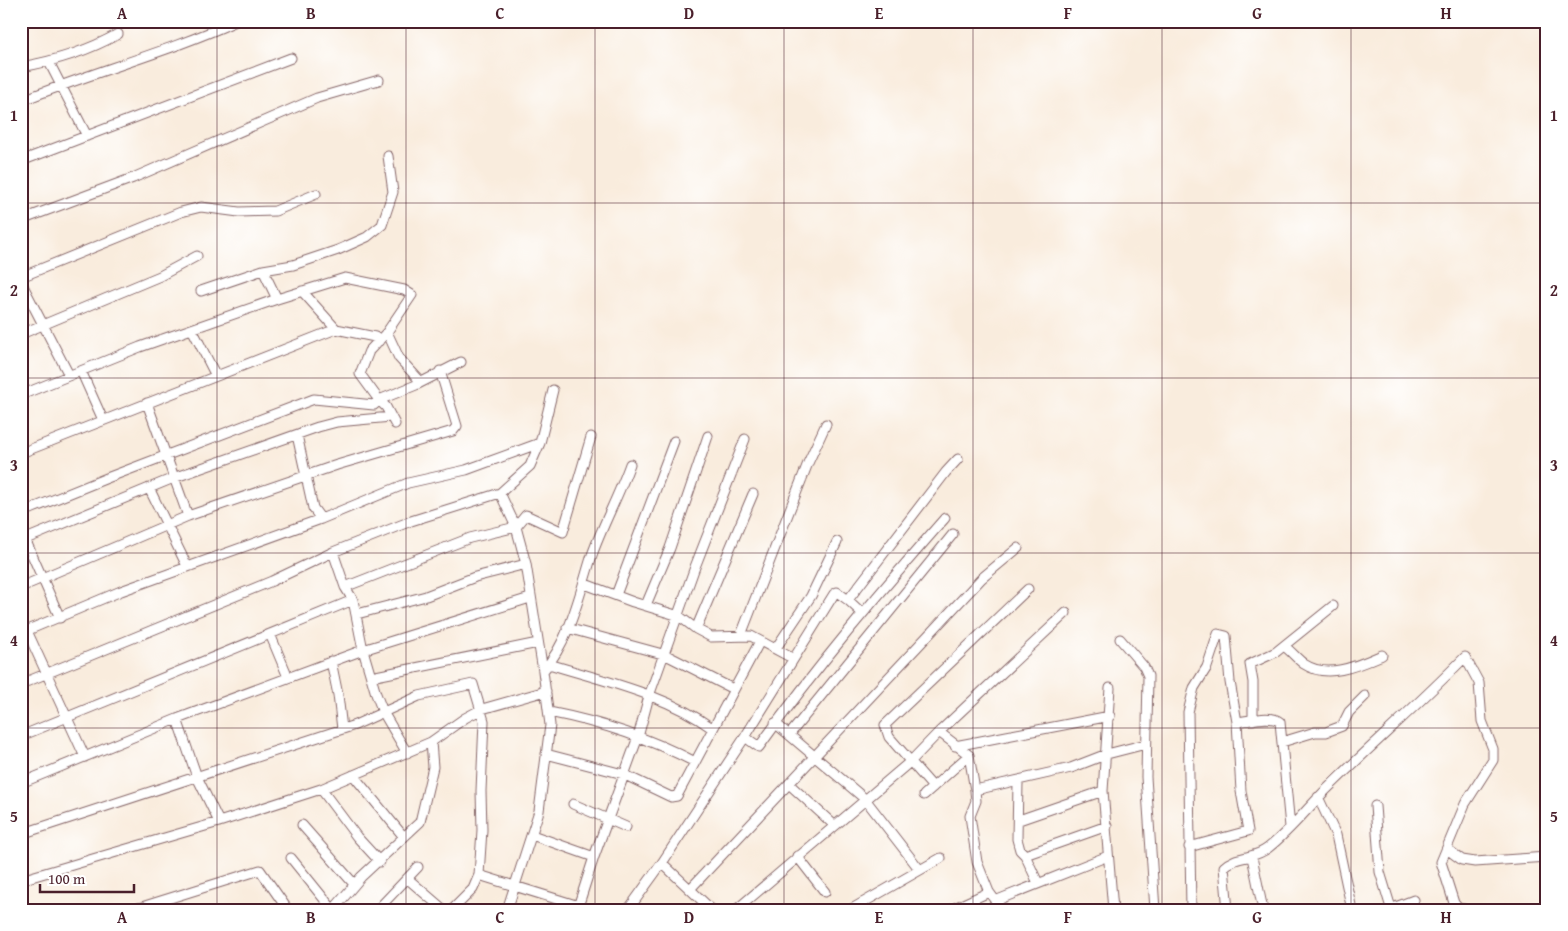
<svg xmlns="http://www.w3.org/2000/svg" width="1568" height="931" viewBox="0 0 1568 931" font-family="'Gentium Book Plus',serif">
	<style>
		.lines { fill: none; stroke-linecap: round; stroke-linejoin: round }
		.minor-casing { stroke: #876769; stroke-width: 11 }
		.minor { stroke: #fff; stroke-width: 9 }
		.grid { fill: none; stroke: #4a1f2b; stroke-width: 1; stroke-opacity: 0.55 }
		.neatline { fill: none; stroke: #4a1f2b; stroke-width: 2 }
		.grid-label { font-size: 16px; text-anchor: middle; font-weight: bold; fill: #4a1f2b }
	</style>
	<rect width="100%" height="100%" fill="#fff"/>
	<filter id="ink" filterUnits="userSpaceOnUse"><feTurbulence type="fractalNoise" baseFrequency=".02" numOctaves="2"/><feDisplacementMap in="SourceGraphic" scale="10" xChannelSelector="R" yChannelSelector="G"/><feConvolveMatrix kernelMatrix="1 2 1 2 8 2 1 2 1" color-interpolation-filters="sRGB"/></filter>
	<filter id="wash" filterUnits="userSpaceOnUse"><feTurbulence type="fractalNoise" baseFrequency=".0096" numOctaves="4" result="noise"/><feDisplacementMap in="SourceGraphic" scale="20" xChannelSelector="R" yChannelSelector="G"/><feGaussianBlur stdDeviation="1.12" result="paint"/><feColorMatrix in="noise" values="0 0 0 0 0 0 0 0 0 0 0 0 0 0 0 0 0 1.4 0 .05"/><feComposite in="paint" operator="in"/></filter>
	<g filter="url(#wash)">
		<rect width="100%" height="100%" fill="#f9ecdd"/>
	</g>
	<g filter="url(#ink)">
		<g class="lines">
			<defs>
				<path id="minor" d="M 49,62 L 87,136
					M 21,67 C 55,61 88,51 118,34
					M 21,101 C 92,72 166,53 236,21
					M 21,161 L 291,58
					M 21,220 L 133,178 L 317,98 L 379,80
					M 263,270 L 277,299
					M 21,277 L 181,212 L 201,207 L 239,212 L 275,211 L 316,194
					M 21,282 L 69,375
					M 201,291 L 263,270 L 293,265 L 338,250 L 367,237 L 382,225 L 393,192 L 388,156
					M 302,291 L 336,329
					M 192,329 L 216,376
					M 387,332 L 399,358 L 421,382
					M 21,334 L 160,276 L 197,256
					M 81,371 L 103,420
					M 21,395 L 140,347 L 277,299 L 345,278 L 404,290 L 412,295 L 387,332 L 369,351 L 360,374 L 379,400 L 374,405 L 314,399 L 107,478 L 21,513
					M 147,403 L 188,516
					M 395,424 L 386,407 L 379,400 L 416,385 L 461,362
					M 297,435 L 313,508 L 321,519
					M 21,453 L 336,329 L 375,337 L 379,341
					M 149,488 L 187,566
					M 500,493 L 516,527 L 526,564 L 543,671 L 550,725 L 539,811 L 507,910
					M 21,530 L 60,618
					M 21,541 L 176,477 L 318,427 L 337,422 L 391,417
					M 333,552 L 345,587 L 353,600 L 363,650 L 376,694 L 383,712 L 407,753
					M 585,584 L 633,602 L 679,616 L 696,629 L 711,637 L 751,636 L 792,658
					M 21,587 L 188,516 L 337,465 L 453,431 L 457,426 L 440,371
					M 345,587 L 470,538 L 516,527 L 526,515 L 563,532 L 591,437
					M 616,595 L 674,441
					M 848,600 L 946,472 L 958,459
					M 646,605 L 670,548 L 708,436
					M 357,614 L 426,596 L 475,577 L 526,564
					M 567,628 L 666,655 L 733,689
					M 696,629 L 753,494
					M 27,631 L 85,757
					M 21,633 L 121,591 L 321,519 L 408,483 L 466,470 L 540,443
					M 270,634 L 288,677
					M 741,635 L 808,463 L 826,424
					M 1120,639 L 1144,667 L 1148,676 L 1146,777 L 1155,910
					M 1284,646 C 1291,651 1297,659 1304,664 C 1328,680 1359,665 1382,655
					M 776,648 L 811,596 L 837,542
					M 331,661 L 338,695 L 342,729
					M 549,664 C 604,681 665,694 712,728
					M 543,671 C 570,641 580,592 592,555 C 603,524 619,495 630,464
					M 371,677 L 538,643
					M 21,684 L 272,581 L 333,552 L 411,521 L 500,493 L 530,466 L 540,443 L 553,390
					M 1110,688 L 1103,791 L 1113,910
					M 549,712 C 600,722 649,738 695,762
					M 177,719 L 197,777 L 219,822
					M 1253,720 L 1253,682 L 1250,664 L 1276,652 L 1333,606
					M 1237,722 C 1249,721 1271,714 1280,722 L 1290,827
					M 775,723 L 865,799 L 920,870
					M 939,732 L 969,755 L 975,790 L 976,801 L 970,816 L 977,862 L 989,892 L 1002,910
					M 790,734 L 953,534
					M 21,736 L 353,600
					M 745,737 L 759,747 C 816,667 880,592 945,518
					M 1282,742 L 1315,732 L 1326,732 L 1342,726 L 1349,712 L 1365,696
					M 955,746 L 1110,716
					M 546,754 L 623,774 L 671,797 L 677,796 L 760,641
					M 353,775 L 404,837
					M 1018,781 L 1017,839 L 1020,850 L 1025,855 L 1038,883
					M 21,783 L 177,719 L 363,650 L 530,598
					M 789,784 L 834,825
					M 933,787 L 889,737 L 885,725 L 1028,589
					M 321,789 L 357,837 L 380,862
					M 975,790 L 1071,768 L 1107,754 L 1146,744
					M 924,795 L 969,755
					M 1318,797 L 1336,835 L 1352,910
					M 573,804 L 626,827
					M 1375,806 L 1380,872 L 1391,908
					M 1019,820 L 1103,791
					M 302,825 L 354,884
					M 21,834 L 355,725 L 419,696 L 473,684 L 484,721 L 481,791 L 482,830 L 479,875 L 473,889 L 452,910
					M 532,835 L 594,857
					M 1189,847 L 1248,831 L 1241,791 L 1237,722 L 1230,682 L 1226,636 L 1218,634 L 1207,667 L 1194,688 L 1188,712 L 1191,910
					M 1447,849 L 1462,860 L 1475,862 L 1547,857
					M 1025,855 L 1107,826
					M 797,856 L 825,892
					M 1252,857 L 1263,910
					M 291,858 L 333,910
					M 662,863 L 712,910
					M 479,875 L 579,906
					M 408,879 L 444,910
					M 21,880 L 219,822 L 321,789 L 431,742 L 465,718 L 482,709 L 546,691
					M 691,888 L 982,578 L 1018,548
					M 995,901 L 1108,856
					M 132,910 L 260,870 L 288,910
					M 333,910 L 361,877 L 420,822 L 433,767 L 431,742
					M 377,910 L 418,867
					M 577,910 L 594,857 L 638,737 L 649,696 L 695,567 L 745,439
					M 628,910 L 662,863 L 745,737 L 834,594 L 837,592 L 848,600 L 862,613
					M 736,910 L 911,761 L 939,732 L 1066,613
					M 850,910 L 941,858
					M 950,910 L 989,892
					M 1228,910 L 1224,867 C 1236,855 1253,860 1268,848 C 1291,830 1309,806 1330,786 C 1375,742 1422,701 1465,657 L 1479,683 L 1482,721 L 1493,749 L 1493,760 L 1465,804 L 1441,862 L 1454,903 L 1458,908 L 1468,910
					M 1388,910 L 1414,900"/>
			</defs>
			<!-- minor casing -->
			<use href="#minor" class="minor-casing"/>
			<!-- minor -->
			<use href="#minor" class="minor"/>
		</g>
	</g>
	<!-- grid -->
	<path class="grid" d="M 217,21 L 217,910M 406,21 L 406,910M 595,21 L 595,910M 784,21 L 784,910M 973,21 L 973,910M 1162,21 L 1162,910M 1351,21 L 1351,910M 21,203 L 1547,203M 21,378 L 1547,378M 21,553 L 1547,553M 21,728 L 1547,728"/>
	<!-- margin -->
	<rect width="1568" height="931" fill="none" stroke="#fff" stroke-width="55"/>
	<!-- scale -->
	<path d="M40 884v8h94v-8" fill="none" stroke="#4a1f2b" stroke-width="2.5"/>
	<text x="48" y="884" font-size="15" fill="#4a1f2b" stroke="#ffffff" stroke-width="4" paint-order="stroke">100 m</text>
	<rect x="28" y="28" width="1512" height="876" class="neatline"/>
	<g class="grid-label">
		<text x="122" y="19">A</text>
		<text x="311" y="19">B</text>
		<text x="500" y="19">C</text>
		<text x="689" y="19">D</text>
		<text x="879" y="19">E</text>
		<text x="1068" y="19">F</text>
		<text x="1257" y="19">G</text>
		<text x="1446" y="19">H</text>
		<text x="14" y="121">1</text>
		<text x="1554" y="121">1</text>
		<text x="14" y="296">2</text>
		<text x="1554" y="296">2</text>
		<text x="14" y="471">3</text>
		<text x="1554" y="471">3</text>
		<text x="14" y="646">4</text>
		<text x="1554" y="646">4</text>
		<text x="14" y="822">5</text>
		<text x="1554" y="822">5</text>
		<text x="122" y="923">A</text>
		<text x="311" y="923">B</text>
		<text x="500" y="923">C</text>
		<text x="689" y="923">D</text>
		<text x="879" y="923">E</text>
		<text x="1068" y="923">F</text>
		<text x="1257" y="923">G</text>
		<text x="1446" y="923">H</text>
	</g>
</svg>
